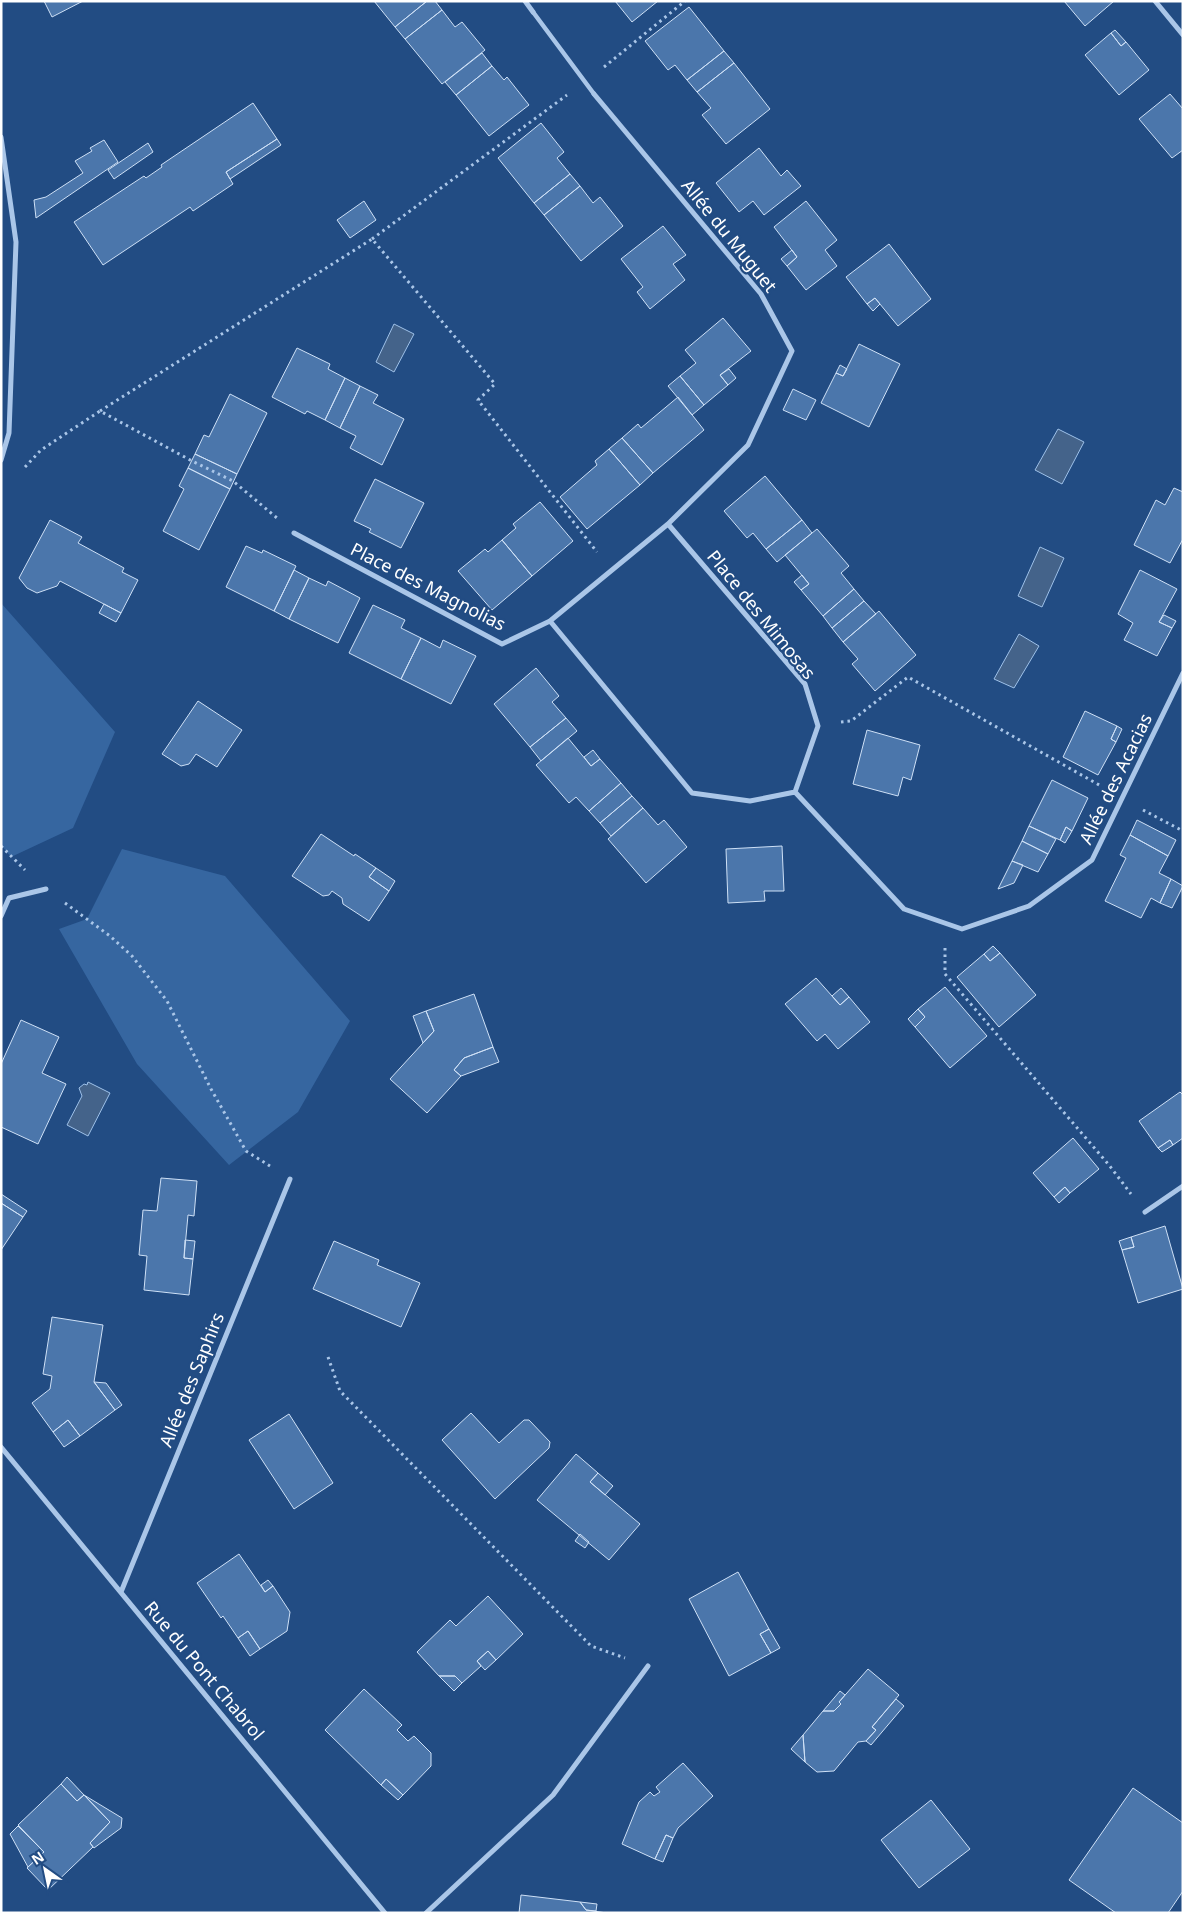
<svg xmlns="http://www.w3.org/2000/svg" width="1184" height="1914" viewBox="0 0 1184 1914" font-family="'Noto Sans',sans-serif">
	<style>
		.green { fill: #3666a0 }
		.water { fill: #44638a; stroke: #9ec1e9 }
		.building { fill: #4b76ab; stroke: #cee0f6 }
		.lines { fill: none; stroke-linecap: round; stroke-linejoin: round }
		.path { stroke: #aac6e8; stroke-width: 3; stroke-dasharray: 2.5 4; stroke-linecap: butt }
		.pedestrian { stroke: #aac6e8; stroke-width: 4.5 }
		.minor { stroke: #aac6e8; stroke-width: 5 }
		.labels { text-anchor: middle; stroke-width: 4.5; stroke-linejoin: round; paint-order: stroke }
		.street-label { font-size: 18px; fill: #fff; stroke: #224c83 }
	</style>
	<rect width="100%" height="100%" fill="#224c83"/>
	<!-- green -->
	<path class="green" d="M 1,603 L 115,732 L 73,828 L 11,857 L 1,845 Z
		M 122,849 L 225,876 L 350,1021 L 298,1112 L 229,1165 L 137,1064 L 59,929 L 87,919 Z"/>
	<!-- water -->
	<path class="water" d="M 394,324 L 414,334 L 394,372 L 376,362 Z
		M 1058,429 L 1084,442 L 1062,484 L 1035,470 Z
		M 1040,547 L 1064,558 L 1042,607 L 1018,596 Z
		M 1019,634 L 1039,646 L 1014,688 L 994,679 Z
		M 88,1082 L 110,1093 L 88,1136 L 67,1125 L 82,1096 L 79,1088 L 84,1084 L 87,1085 Z"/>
	<!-- building -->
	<path class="building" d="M 44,1 L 83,1 L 52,17 Z
		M 374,1 L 427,1 L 395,27 Z
		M 427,1 L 435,1 L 442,10 L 405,39 L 395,27 Z
		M 615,1 L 658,1 L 632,22 Z
		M 1064,1 L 1114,1 L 1085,26 Z
		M 689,7 L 724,51 L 687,80 L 675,65 L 668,70 L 645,41 Z
		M 442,10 L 455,27 L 462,22 L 485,50 L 442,84 L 405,39 Z
		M 1115,30 L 1126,42 L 1121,46 L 1111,33 Z
		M 1111,33 L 1121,46 L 1126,42 L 1149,70 L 1119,95 L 1085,55 Z
		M 724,51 L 734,63 L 697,92 L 687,80 Z
		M 482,53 L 492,66 L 456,95 L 445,82 Z
		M 734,63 L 770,109 L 726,144 L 702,115 L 711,108 L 697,92 Z
		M 492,66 L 504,80 L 507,77 L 529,105 L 489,136 L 456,95 Z
		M 1170,94 L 1183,109 L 1183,150 L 1172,158 L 1139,119 Z
		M 253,103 L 277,139 L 226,172 L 233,184 L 193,211 L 190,207 L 103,265 L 74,222 L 144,176 L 146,178 L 162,167 L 161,165 Z
		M 541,123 L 564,152 L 557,158 L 570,174 L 534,203 L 498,158 Z
		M 277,139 L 281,145 L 230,179 L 226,172 Z
		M 104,140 L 118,162 L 36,218 L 34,200 L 46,197 L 83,173 L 75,161 L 92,151 L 90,148 Z
		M 148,143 L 153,152 L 114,179 L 108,170 Z
		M 759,148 L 781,176 L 787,170 L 801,186 L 764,215 L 753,201 L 739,212 L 716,183 Z
		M 570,174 L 580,186 L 544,215 L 534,203 Z
		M 580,186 L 593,203 L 600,197 L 623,226 L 581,261 L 544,215 Z
		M 364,201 L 376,220 L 350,238 L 337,220 Z
		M 806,201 L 837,240 L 825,250 L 837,266 L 806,290 L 787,266 L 797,257 L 774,227 Z
		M 663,226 L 686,255 L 673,264 L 685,280 L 650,309 L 637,292 L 643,287 L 621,259 Z
		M 889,244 L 931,299 L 898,326 L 875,298 L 867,304 L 846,277 Z
		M 792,250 L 797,257 L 787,266 L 781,259 Z
		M 875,298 L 880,304 L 873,311 L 867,304 Z
		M 723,318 L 751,351 L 720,375 L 728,385 L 704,405 L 680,376 L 696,363 L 685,350 Z
		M 859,344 L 900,364 L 869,427 L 821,403 L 836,373 L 843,376 Z
		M 297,348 L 330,364 L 328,369 L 345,378 L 325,420 L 307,411 L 305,414 L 272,397 Z
		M 840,365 L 847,369 L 843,376 L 836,373 Z
		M 729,369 L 736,378 L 728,385 L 720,375 Z
		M 680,376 L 704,405 L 692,415 L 668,386 Z
		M 345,378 L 360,386 L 340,428 L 325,420 Z
		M 360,386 L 378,395 L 373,403 L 404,419 L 382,465 L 350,448 L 356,436 L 340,428 Z
		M 793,389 L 816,400 L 806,420 L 783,410 Z
		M 230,394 L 267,413 L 237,474 L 195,454 L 204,435 L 209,437 Z
		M 678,397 L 704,430 L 653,473 L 622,438 L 638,424 L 641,428 Z
		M 622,438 L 653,473 L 640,485 L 609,449 Z
		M 609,449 L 640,485 L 587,529 L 560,497 L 597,465 L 595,461 Z
		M 195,454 L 237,474 L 230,489 L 188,468 Z
		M 188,468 L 230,489 L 199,550 L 163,531 L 184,489 L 179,486 Z
		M 765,476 L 802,520 L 766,549 L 753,533 L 747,538 L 724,511 Z
		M 375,479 L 424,503 L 401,548 L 369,532 L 371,529 L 354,521 Z
		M 1174,488 L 1183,492 L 1183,539 L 1170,563 L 1134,545 L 1156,500 L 1165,505 Z
		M 540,502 L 573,541 L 532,576 L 502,540 L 516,528 L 513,524 Z
		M 50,520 L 82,537 L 78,543 L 124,568 L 122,572 L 138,580 L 121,613 L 60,581 L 57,586 L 37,593 L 27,588 L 19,578 Z
		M 802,520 L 812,533 L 777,562 L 766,549 Z
		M 817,529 L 849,566 L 841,573 L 854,589 L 823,616 L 801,590 L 809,584 L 785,555 Z
		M 502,540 L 532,576 L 492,610 L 458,571 L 485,549 L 488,552 Z
		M 246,546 L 262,553 L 263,550 L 296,566 L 274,611 L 226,587 Z
		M 294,570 L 309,578 L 289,619 L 274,611 Z
		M 1140,570 L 1177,589 L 1159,622 L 1172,628 L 1157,656 L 1124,640 L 1133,623 L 1118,614 Z
		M 802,575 L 809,584 L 801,590 L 794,582 Z
		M 309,578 L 326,586 L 328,581 L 360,598 L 338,643 L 289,619 Z
		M 854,589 L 864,601 L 832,628 L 823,616 Z
		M 864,601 L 876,614 L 843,642 L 832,628 Z
		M 104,604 L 121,613 L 116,622 L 99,613 Z
		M 373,605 L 405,620 L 401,628 L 421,638 L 401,679 L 349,653 Z
		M 879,611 L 916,655 L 875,691 L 852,664 L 858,659 L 843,642 Z
		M 1164,615 L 1176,621 L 1172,628 L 1159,622 Z
		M 421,638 L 440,648 L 443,640 L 476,656 L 451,704 L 401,679 Z
		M 536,668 L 559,696 L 552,702 L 566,718 L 530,747 L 494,704 Z
		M 198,701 L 242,730 L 217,767 L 196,754 L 189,764 L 181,766 L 162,754 Z
		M 1085,711 L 1117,726 L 1111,739 L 1116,742 L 1098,775 L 1063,757 Z
		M 566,718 L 577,731 L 541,761 L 530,747 Z
		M 1117,726 L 1122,729 L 1116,742 L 1111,739 Z
		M 867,730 L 920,745 L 911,780 L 903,777 L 898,796 L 853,784 Z
		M 568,738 L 591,766 L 600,759 L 621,783 L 589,811 L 576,797 L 569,803 L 536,765 Z
		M 593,750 L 600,759 L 591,766 L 584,757 Z
		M 1052,780 L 1088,798 L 1072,831 L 1066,827 L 1060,840 L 1029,826 Z
		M 621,783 L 632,796 L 600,823 L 589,811 Z
		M 632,796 L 643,808 L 611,836 L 600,823 Z
		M 643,808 L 658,825 L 664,820 L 687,847 L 646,883 L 608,839 Z
		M 1137,820 L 1176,840 L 1168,856 L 1130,835 Z
		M 1029,826 L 1056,839 L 1048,854 L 1022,841 Z
		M 1066,827 L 1072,831 L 1065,843 L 1060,840 Z
		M 321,834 L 354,856 L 355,854 L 376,868 L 369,877 L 389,891 L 369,921 L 343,904 L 342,898 L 332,891 L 329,895 L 323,896 L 292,876 Z
		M 1130,835 L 1168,856 L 1159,873 L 1171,879 L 1160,903 L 1151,898 L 1141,918 L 1105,901 L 1126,858 L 1120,855 Z
		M 1022,841 L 1048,854 L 1038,872 L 1012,861 Z
		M 782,846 L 784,891 L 764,891 L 765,901 L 728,903 L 726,849 Z
		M 1012,861 L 1023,865 L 1014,883 L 998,889 Z
		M 376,868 L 395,881 L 389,891 L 369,877 Z
		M 1171,879 L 1183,886 L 1172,908 L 1160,903 Z
		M 993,946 L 1000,953 L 990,961 L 984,954 Z
		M 1000,953 L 1036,995 L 999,1027 L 957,977 L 984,954 L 990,961 Z
		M 816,978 L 840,1005 L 849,997 L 870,1022 L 838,1049 L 825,1034 L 817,1041 L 785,1004 Z
		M 945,987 L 987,1036 L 950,1068 L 915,1027 L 925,1017 L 918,1009 Z
		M 841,988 L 849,997 L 840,1005 L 832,996 Z
		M 474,994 L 493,1047 L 464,1058 L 454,1070 L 461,1076 L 427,1113 L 390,1079 L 434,1031 L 426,1011 Z
		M 918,1009 L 925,1017 L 915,1027 L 908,1019 Z
		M 426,1011 L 434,1031 L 423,1043 L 413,1016 Z
		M 21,1020 L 59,1037 L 42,1073 L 66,1084 L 38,1144 L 1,1127 L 1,1064 Z
		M 493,1047 L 499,1062 L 461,1076 L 454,1070 L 464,1058 Z
		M 1180,1092 L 1183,1095 L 1183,1138 L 1173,1145 L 1170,1140 L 1158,1148 L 1139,1121 Z
		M 1073,1138 L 1099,1169 L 1070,1193 L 1065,1187 L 1054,1197 L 1033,1173 Z
		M 1170,1140 L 1173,1145 L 1162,1152 L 1158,1148 Z
		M 161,1178 L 197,1181 L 194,1216 L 188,1215 L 184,1258 L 193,1259 L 189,1295 L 144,1290 L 147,1256 L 139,1255 L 143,1210 L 157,1211 Z
		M 1065,1187 L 1070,1193 L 1059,1203 L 1054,1197 Z
		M 1,1194 L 27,1211 L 23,1217 L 1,1203 Z
		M 1,1203 L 23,1217 L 1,1250 Z
		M 1165,1226 L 1183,1289 L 1138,1303 L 1122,1250 L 1134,1247 L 1131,1237 Z
		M 1131,1237 L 1134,1247 L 1122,1250 L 1119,1241 Z
		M 185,1240 L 195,1241 L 193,1259 L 184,1258 Z
		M 334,1241 L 379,1260 L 377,1265 L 420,1283 L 401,1327 L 313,1289 Z
		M 52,1317 L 103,1325 L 94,1382 L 115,1410 L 80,1436 L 68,1420 L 53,1432 L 32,1403 L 50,1389 L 52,1376 L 43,1374 Z
		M 94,1382 L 106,1383 L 122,1405 L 115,1410 Z
		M 471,1413 L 499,1443 L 524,1420 L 529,1420 L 550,1442 L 549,1448 L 495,1499 L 442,1440 Z
		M 289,1414 L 333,1483 L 294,1509 L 249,1440 Z
		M 68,1420 L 80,1436 L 64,1447 L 53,1432 Z
		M 576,1454 L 598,1473 L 590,1482 L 640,1524 L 609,1560 L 537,1500 Z
		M 598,1473 L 613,1486 L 605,1495 L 590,1482 Z
		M 580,1534 L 589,1542 L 585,1548 L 575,1541 Z
		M 239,1554 L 265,1592 L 273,1586 L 290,1612 L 287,1631 L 260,1649 L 248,1631 L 238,1638 L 223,1616 L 221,1618 L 197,1583 Z
		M 738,1572 L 769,1629 L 760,1634 L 771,1653 L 729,1676 L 689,1599 Z
		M 268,1580 L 273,1586 L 265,1592 L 261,1585 Z
		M 488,1596 L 523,1634 L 496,1660 L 488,1651 L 477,1661 L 481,1666 L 462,1683 L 455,1676 L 439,1676 L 417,1652 L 450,1620 L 456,1626 Z
		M 769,1629 L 780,1648 L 771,1653 L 760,1634 Z
		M 248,1631 L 260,1649 L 250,1656 L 238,1638 Z
		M 488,1651 L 496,1660 L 485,1670 L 477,1661 Z
		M 868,1669 L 899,1695 L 872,1727 L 876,1730 L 866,1741 L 858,1742 L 834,1771 L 817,1772 L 805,1762 L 803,1735 L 823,1711 L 834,1711 L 841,1704 L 839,1702 Z
		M 439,1676 L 455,1676 L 462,1683 L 454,1691 Z
		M 364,1689 L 402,1725 L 397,1730 L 408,1741 L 414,1736 L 431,1753 L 431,1766 L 403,1795 L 386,1779 L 381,1785 L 325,1730 Z
		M 840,1691 L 845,1695 L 839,1702 L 841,1704 L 834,1711 L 823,1711 Z
		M 896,1699 L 904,1706 L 871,1745 L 866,1741 L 876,1730 L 872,1727 Z
		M 803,1735 L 805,1762 L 791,1749 Z
		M 683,1763 L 713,1796 L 678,1828 L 673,1838 L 666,1835 L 655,1859 L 622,1844 L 639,1802 L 650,1792 L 654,1796 L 660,1792 L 656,1787 Z
		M 67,1777 L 84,1795 L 77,1801 L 61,1784 Z
		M 386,1779 L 403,1795 L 398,1800 L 381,1785 Z
		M 61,1784 L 77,1801 L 84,1795 L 110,1822 L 90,1843 L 93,1847 L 48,1890 L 27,1868 L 44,1852 L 18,1825 Z
		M 1133,1788 L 1183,1823 L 1183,1891 L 1168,1913 L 1116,1913 L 1069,1880 Z
		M 84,1795 L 122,1818 L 121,1828 L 94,1848 L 90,1843 L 110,1822 Z
		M 931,1800 L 970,1849 L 919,1888 L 881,1840 Z
		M 18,1826 L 44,1852 L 28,1867 L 10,1834 Z
		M 666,1835 L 673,1838 L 663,1862 L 655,1859 Z
		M 521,1895 L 580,1902 L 586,1910 L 607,1913 L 519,1913 Z
		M 580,1902 L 597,1904 L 596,1911 L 586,1910 Z"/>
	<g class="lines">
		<!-- path -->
		<path class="path" d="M 604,67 L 685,1
			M 372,239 L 567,95
			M 100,411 L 372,239 L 495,384 L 478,400 L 597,552
			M 25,467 L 41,450 L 100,411 L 192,461 L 233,481 L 277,518
			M 841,722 L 851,721 L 908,677 L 1101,786
			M 1143,810 L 1183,831
			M 1,846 L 25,870
			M 65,903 L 110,936 L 132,956 L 167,1001 L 211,1089 L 246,1151 L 270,1166
			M 945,948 L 945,974 L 1109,1165 L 1131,1194
			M 328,1357 L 340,1391 L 591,1646 L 625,1658"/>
		<!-- pedestrian -->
		<path class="pedestrian" d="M 533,12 L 594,94"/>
		<!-- minor -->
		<path class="minor" d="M 525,1 L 533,12
			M 1155,1 L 1183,35
			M 1,137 L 16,242 L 9,433 L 1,460
			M 294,533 L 502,644 L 550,621 L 668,524 L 748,445 L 792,351 L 761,294 L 594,94
			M 550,621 L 692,793 L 750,801 L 795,792 L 818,726 L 805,684 L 668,524
			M 795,792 L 904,909 L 962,929 L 1029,906 L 1092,860 L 1183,673
			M 1,916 L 9,898 L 46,889
			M 1145,1212 L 1183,1186
			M 1,1447 L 385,1913
			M 121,1592 L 290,1179
			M 426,1913 L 553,1795 L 648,1666"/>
	</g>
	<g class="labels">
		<!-- street labels -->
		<g class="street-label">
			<text transform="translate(729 236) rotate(51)" y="6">Allée du Muguet</text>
			<text transform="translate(428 587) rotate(27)" y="6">Place des Magnolias</text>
			<text transform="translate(761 615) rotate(51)" y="6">Place des Mimosas</text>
			<text transform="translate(1116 779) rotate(-64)" y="6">Allée des Acacias</text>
			<text transform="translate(192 1380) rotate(-68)" y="6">Allée des Saphirs</text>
			<text transform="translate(204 1671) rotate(50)" y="6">Rue du Pont Chabrol</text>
		</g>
	</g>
	<!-- border -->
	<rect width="1184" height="1914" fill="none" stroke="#ffffff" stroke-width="5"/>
	<!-- north arrow -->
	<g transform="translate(45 1869) rotate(327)" stroke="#224c83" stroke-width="4" paint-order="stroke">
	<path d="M0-4L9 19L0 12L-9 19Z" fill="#ffffff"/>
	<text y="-8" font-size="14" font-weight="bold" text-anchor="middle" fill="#ffffff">N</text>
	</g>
</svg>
